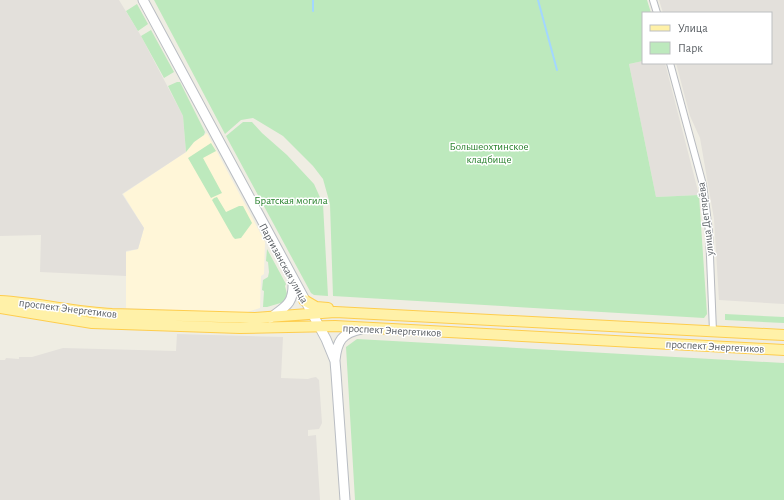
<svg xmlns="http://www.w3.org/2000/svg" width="784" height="500" viewBox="0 0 784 500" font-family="'Alegreya Sans',sans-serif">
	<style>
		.commercial { fill: #fff6d8 }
		.industrial { fill: #e3e0db }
		.green { fill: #bde9bd }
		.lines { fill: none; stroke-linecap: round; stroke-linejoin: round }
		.stream { stroke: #a3d7ff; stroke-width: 2 }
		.street-casing { stroke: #b8bbc0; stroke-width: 8 }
		.secondary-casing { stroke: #b9bdc3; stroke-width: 11 }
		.primary-casing { stroke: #fecd4d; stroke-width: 12 }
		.street { stroke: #fff; stroke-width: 6 }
		.secondary { stroke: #fff; stroke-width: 9 }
		.primary { stroke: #fff1a8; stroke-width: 10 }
		.labels { text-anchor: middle; stroke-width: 3; stroke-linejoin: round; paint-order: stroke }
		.park-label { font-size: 11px; fill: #2c8330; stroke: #fff }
		.street-label { font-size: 11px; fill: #5b6065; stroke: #fff }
	</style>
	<rect width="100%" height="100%" fill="#efede3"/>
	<!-- commercial -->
	<path class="commercial" d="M 207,133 L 265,242 L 264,274 L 261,276 L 260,308 L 244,313 L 126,308 L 126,252 L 138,249 L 144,228 L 123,194 L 186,152 L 194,142 Z"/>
	<!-- industrial -->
	<path class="industrial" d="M 0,0 L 119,0 L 141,36 L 183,116 L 186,152 L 122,194 L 144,228 L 138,249 L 126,251 L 126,276 L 40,272 L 41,235 L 0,236 Z
		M 659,0 L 784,0 L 784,304 L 719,300 L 714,219 L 700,138 L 690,116 L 676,63 L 771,63 L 771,13 L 663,13 Z
		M 643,61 L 643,63 L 665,63 L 699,195 L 656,197 L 629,64 Z
		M 177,334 L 283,337 L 281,378 L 308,379 L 311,378 L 316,377 L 319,380 L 322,423 L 319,429 L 308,430 L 308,436 L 316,435 L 320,500 L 0,500 L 0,360 L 5,360 L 6,358 L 19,359 L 19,357 L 32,357 L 63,348 L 176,351 Z"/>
	<!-- green -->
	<path class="green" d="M 154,0 L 647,0 L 651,13 L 643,13 L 643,61 L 629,64 L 656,197 L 699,195 L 707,314 L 704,318 L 333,296 L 330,204 L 323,179 L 313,166 L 283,136 L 253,118 L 241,120 L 225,134 Z
		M 137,4 L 148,24 L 138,31 L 126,11 Z
		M 151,30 L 174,72 L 164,78 L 141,36 Z
		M 177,82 L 180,82 L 205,132 L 204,135 L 194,142 L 186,152 L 183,116 L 168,86 Z
		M 243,122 L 252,122 L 262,133 L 287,155 L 314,184 L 323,204 L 328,296 L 314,295 L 311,293 L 226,136 Z
		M 211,143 L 216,151 L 203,158 L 222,193 L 211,198 L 188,158 Z
		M 217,197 L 226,212 L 239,206 L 243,206 L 252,223 L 241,238 L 235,239 L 233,237 L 212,200 L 214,198 Z
		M 267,249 L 286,284 L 285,286 L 287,294 L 284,302 L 267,307 L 263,307 L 264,291 L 262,290 L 263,280 L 268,277 L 269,272 L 268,262 L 266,261 Z
		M 725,314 L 784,317 L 784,323 L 725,320 Z
		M 357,339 L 784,363 L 784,500 L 355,500 L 346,347 Z"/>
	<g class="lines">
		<!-- stream -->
		<path class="stream" d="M 313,0 L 313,11
			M 538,0 L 557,70"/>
		<defs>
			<path id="street" d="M 653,0 L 657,13
				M 670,63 L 703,185 L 706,207 L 709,232 L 713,331"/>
			<path id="secondary" d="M 143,0 L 326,339 L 335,361 L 336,373 L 345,500
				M 270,318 C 287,306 294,303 293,281
				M 335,360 C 337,341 342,333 361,329"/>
			<path id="primary" d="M 304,300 L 316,307 L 328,308
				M 0,301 C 38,303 75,312 112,314 L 255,318 L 335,312 L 784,335
				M 0,308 L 92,323 L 240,328 L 335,326 L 784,350"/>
		</defs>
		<!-- street casing -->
		<use href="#street" class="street-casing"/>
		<!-- secondary casing -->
		<use href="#secondary" class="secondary-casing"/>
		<!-- primary casing -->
		<use href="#primary" class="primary-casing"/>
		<!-- street -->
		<use href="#street" class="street"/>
		<!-- secondary -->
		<use href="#secondary" class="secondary"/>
		<!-- primary -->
		<use href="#primary" class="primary"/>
	</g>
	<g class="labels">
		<!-- park labels -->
		<g class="park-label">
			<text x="489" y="150">Большеохтинское<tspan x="489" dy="13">кладбище</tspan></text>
			<text x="291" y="204">Братская могила</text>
		</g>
		<!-- street labels -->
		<g class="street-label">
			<text transform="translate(705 219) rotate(-97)" y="4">улица Дегтярёва</text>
			<text transform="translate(284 263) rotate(61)" y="4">Партизанская улица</text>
			<text transform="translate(68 308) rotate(7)" y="4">проспект Энергетиков</text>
			<text transform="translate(392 330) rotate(3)" y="4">проспект Энергетиков</text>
			<text transform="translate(715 346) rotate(3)" y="4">проспект Энергетиков</text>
		</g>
	</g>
	<!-- legend -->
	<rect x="642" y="12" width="130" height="52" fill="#ffffff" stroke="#bdbfc1"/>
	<rect x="650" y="25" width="20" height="6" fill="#fff1a8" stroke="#bdbfc1"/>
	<text x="678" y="32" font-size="12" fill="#5b6065">Улица</text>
	<rect x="650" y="42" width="20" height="12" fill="#bde9bd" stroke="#bdbfc1"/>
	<text x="678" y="52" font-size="12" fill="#5b6065">Парк</text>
</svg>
